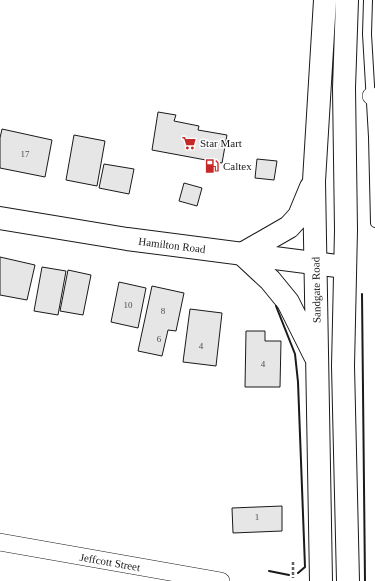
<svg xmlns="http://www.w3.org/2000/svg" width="375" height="581" viewBox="0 0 375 581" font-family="'Times New Roman',serif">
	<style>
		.building { fill: #e6e6e6; stroke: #1a1a1a }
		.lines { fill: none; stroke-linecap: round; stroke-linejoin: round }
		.lane-casing { stroke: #1a1a1a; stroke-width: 10 }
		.street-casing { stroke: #1a1a1a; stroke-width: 18 }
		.secondary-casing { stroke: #1a1a1a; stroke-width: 24 }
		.highway-casing { stroke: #1a1a1a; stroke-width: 24 }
		.path { stroke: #5f5f5f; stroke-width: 2.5; stroke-dasharray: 3 2; stroke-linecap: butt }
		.lane { stroke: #fff; stroke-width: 8 }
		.street { stroke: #fff; stroke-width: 17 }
		.secondary { stroke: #fff; stroke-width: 22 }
		.highway { stroke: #fff; stroke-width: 22 }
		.wall { stroke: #1a1a1a; stroke-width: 2 }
		.labels { text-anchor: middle; stroke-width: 3; stroke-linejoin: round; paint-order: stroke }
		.number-label { font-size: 9px; fill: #4d4d4d }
		.poi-label { font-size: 11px; fill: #1a1a1a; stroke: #fff; text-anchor: start }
		.street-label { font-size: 11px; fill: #1a1a1a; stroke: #fff }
	</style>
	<rect width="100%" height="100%" fill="#fff"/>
	<!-- building -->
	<path class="building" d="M 158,112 L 176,115 L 174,121 L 199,126 L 198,130 L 227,135 L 222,163 L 152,150 Z
		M 2,129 L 52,140 L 45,177 L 0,168 L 0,138 Z
		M 74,135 L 105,141 L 97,186 L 66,180 Z
		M 257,159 L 277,161 L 274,180 L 255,178 Z
		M 104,164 L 134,169 L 129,194 L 99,188 Z
		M 184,183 L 202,188 L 197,206 L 179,201 Z
		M 0,257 L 35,265 L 27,300 L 0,295 Z
		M 42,267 L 66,271 L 58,315 L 34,311 Z
		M 68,270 L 91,275 L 83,315 L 60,311 Z
		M 119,282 L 146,288 L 138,328 L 111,322 Z
		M 152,286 L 184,293 L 176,331 L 168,330 L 162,356 L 138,351 Z
		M 190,309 L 222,313 L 216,366 L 183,362 Z
		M 246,331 L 265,331 L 265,341 L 281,341 L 280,387 L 245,387 Z
		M 282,506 L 282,531 L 233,533 L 232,508 Z"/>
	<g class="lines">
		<defs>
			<path id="lane" d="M 368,0 L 367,34 L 373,137 L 375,223"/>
			<path id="street" d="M 371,96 L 375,97
				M 0,542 L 221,581"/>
			<path id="secondary" d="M 0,218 L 127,239 L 345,267"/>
			<path id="highway" d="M 347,0 L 344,88 L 346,230 L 343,366 L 348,581
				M 311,187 L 299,216 L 289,227 L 242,254 L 270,280 L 288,302 L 315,356
				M 321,581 L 314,181 L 325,0"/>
		</defs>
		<!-- lane casing -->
		<use href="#lane" class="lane-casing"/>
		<!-- street casing -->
		<use href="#street" class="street-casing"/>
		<!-- secondary casing -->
		<use href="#secondary" class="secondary-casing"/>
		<!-- highway casing -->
		<use href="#highway" class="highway-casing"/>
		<!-- path -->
		<path class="path" d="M 293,562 L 293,578"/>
		<!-- lane -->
		<use href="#lane" class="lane"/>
		<!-- street -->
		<use href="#street" class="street"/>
		<!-- secondary -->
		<use href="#secondary" class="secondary"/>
		<!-- highway -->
		<use href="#highway" class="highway"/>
		<!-- wall -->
		<path class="wall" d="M 362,294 L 365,581
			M 276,306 L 295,354 L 298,382 L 305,567 L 298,573
			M 269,571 L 289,575"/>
	</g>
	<!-- icons -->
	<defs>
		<symbol id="supermarket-bare" viewBox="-9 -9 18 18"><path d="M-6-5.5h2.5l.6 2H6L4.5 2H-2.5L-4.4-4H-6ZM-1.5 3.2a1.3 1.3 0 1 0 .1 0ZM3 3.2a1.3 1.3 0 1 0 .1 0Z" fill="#c62828" stroke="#fff" stroke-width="2.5" paint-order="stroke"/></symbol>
		<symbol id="fuel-bare" viewBox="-9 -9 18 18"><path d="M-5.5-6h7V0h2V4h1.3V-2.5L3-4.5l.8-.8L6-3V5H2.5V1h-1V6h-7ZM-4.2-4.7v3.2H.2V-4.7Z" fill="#c62828" stroke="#fff" stroke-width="2.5" paint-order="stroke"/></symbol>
	</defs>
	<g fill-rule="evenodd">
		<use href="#supermarket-bare" x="179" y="133" width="20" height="20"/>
		<use href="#fuel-bare" x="202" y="156" width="20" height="20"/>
	</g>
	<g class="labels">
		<!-- number labels -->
		<g class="number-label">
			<text x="25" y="157">17</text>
			<text x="128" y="308">10</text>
			<text x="163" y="314">8</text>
			<text x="159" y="342">6</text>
			<text x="201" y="349">4</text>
			<text x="263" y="367">4</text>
			<text x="257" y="520">1</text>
		</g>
		<!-- poi labels -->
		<g class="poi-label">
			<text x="200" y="147">Star Mart</text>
			<text x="223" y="170">Caltex</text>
		</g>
		<!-- street labels -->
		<g class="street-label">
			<text transform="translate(172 245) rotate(7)" y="4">Hamilton Road</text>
			<text transform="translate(316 290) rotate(-91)" y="4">Sandgate Road</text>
			<text transform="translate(110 562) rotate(10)" y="4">Jeffcott Street</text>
		</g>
	</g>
</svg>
